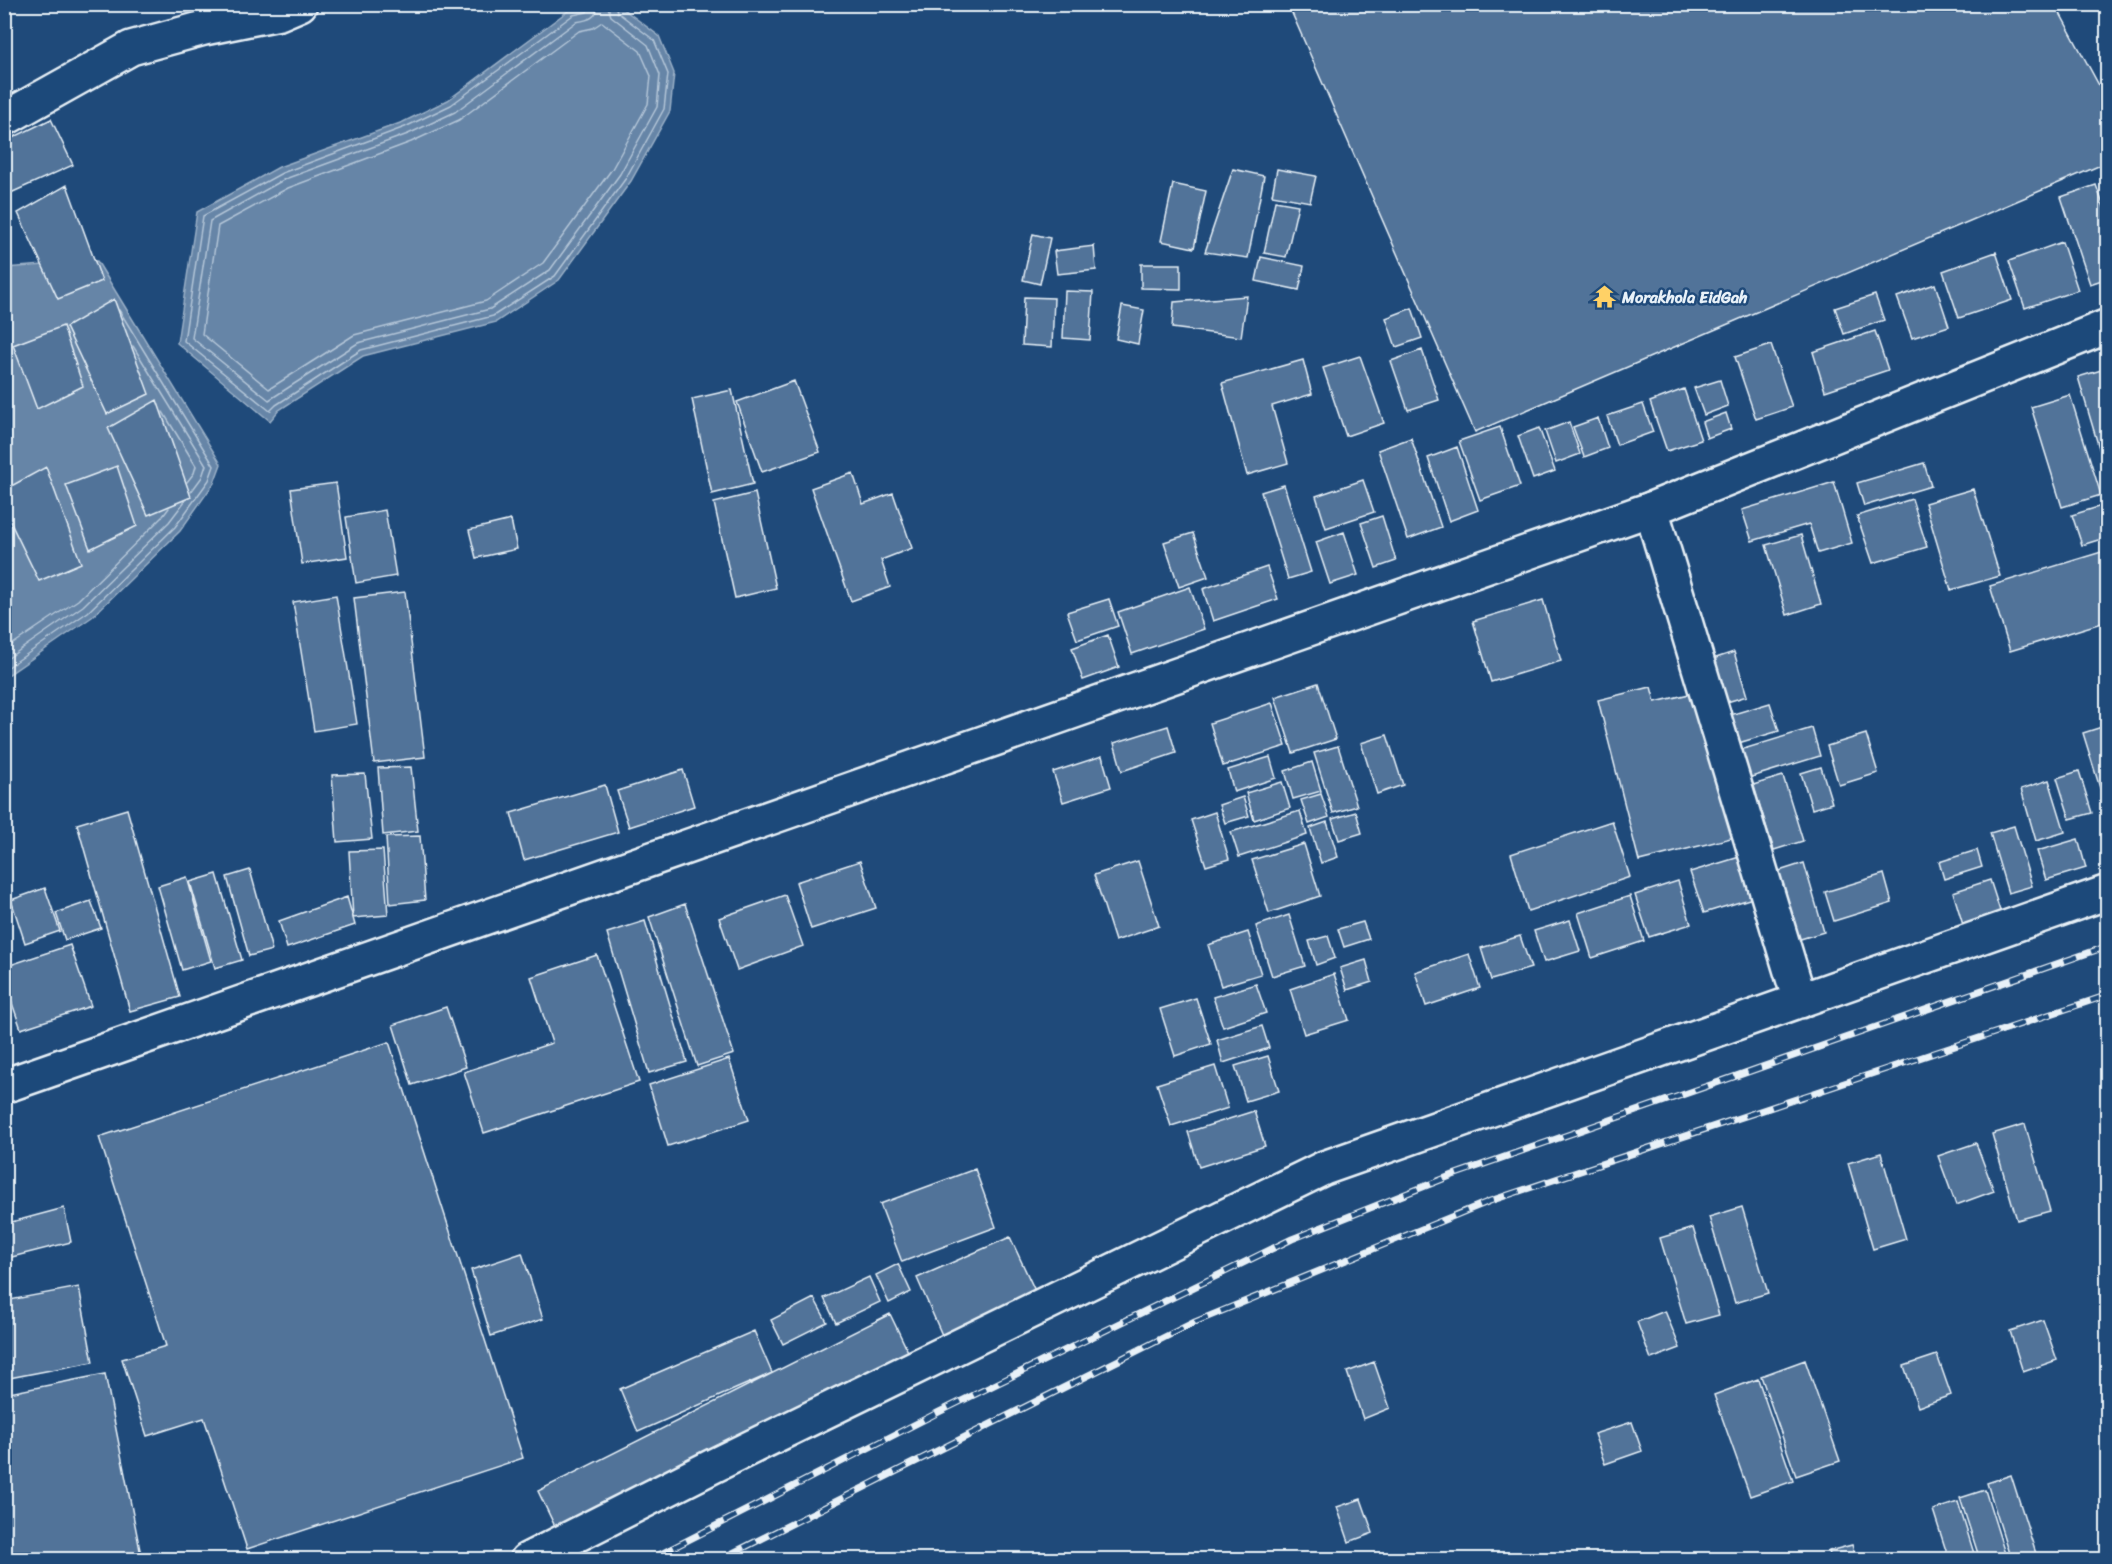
<svg xmlns="http://www.w3.org/2000/svg" width="2112" height="1564" viewBox="0 0 2112 1564" font-family="Sriracha,sans-serif">
	<style>
		.water { fill: #6685a7; stroke: #9ab0c7; stroke-width: 1.5 }
		.lines { fill: none; stroke-linecap: round; stroke-linejoin: round }
		.shore { stroke: #b4c6d8; stroke-width: 1.5 }
		.building { fill: #517399; stroke: #e8f1f8; stroke-width: 1.5 }
		.street-casing { stroke: #e8f1f8; stroke-width: 38 }
		.secondary-casing { stroke: #e8f1f8; stroke-width: 38 }
		.street { stroke: #1f4a7a; stroke-width: 33 }
		.secondary { stroke: #1f4a7a; stroke-width: 33 }
		.rail-casing { stroke: #e8f1f8; stroke-width: 7 }
		.rail { stroke: #1f4a7a; stroke-width: 4.5; stroke-dasharray: 14; stroke-linecap: butt }
		.labels { text-anchor: middle; stroke-width: 5; stroke-linejoin: round; paint-order: stroke }
		.poi-label { font-size: 16px; font-weight: bold; fill: #e8f1f8; stroke: #1f4a7a; text-anchor: start }
	</style>
	<rect width="100%" height="100%" fill="#1f4a7a"/>
	<filter id="ink" filterUnits="userSpaceOnUse"><feTurbulence type="fractalNoise" baseFrequency=".0167" numOctaves="2"/><feDisplacementMap in="SourceGraphic" scale="12" xChannelSelector="R" yChannelSelector="G"/><feConvolveMatrix kernelMatrix="1 2 1 2 8 2 1 2 1" color-interpolation-filters="sRGB"/></filter>
	<g filter="url(#ink)">
		<!-- water -->
		<path class="water" d="M 618,5 L 659,36 L 674,73 L 670,111 L 631,181 L 559,280 L 496,322 L 363,356 L 279,410 L 270,421 L 177,343 L 197,212 L 279,167 L 403,122 L 448,100 L 572,8 Z
			M 97,261 L 221,464 L 214,483 L 180,531 L 92,617 L 5,677 L 5,268 Z"/>
		<g class="lines">
			<!-- shore -->
			<path class="shore" d="M 590,4 L 587,12 L 573,15 L 451,105 L 405,127 L 282,173 L 203,216 L 184,341 L 270,411 L 276,405 L 361,350 L 493,316 L 555,276 L 626,178 L 664,109 L 668,74 L 654,40 L 617,12 L 615,4
				M 598,4 C 597,19 588,20 576,22 L 455,112 L 408,134 L 285,179 L 210,221 L 192,338 L 269,400 L 358,343 L 490,309 L 550,270 L 620,174 L 657,107 L 660,75 L 648,45 L 611,16 L 607,4
				M 602,22 L 640,51 L 651,76 L 648,104 L 612,169 L 543,263 L 486,301 L 354,335 L 269,389 L 202,334 L 218,226 L 288,188 L 411,142 L 459,120 L 579,31 L 593,28 Z
				M 133,346 L 206,465 L 202,477 L 191,492
				M 163,412 L 196,466 L 194,473 L 187,482
				M 4,650 L 78,600 L 163,516 L 169,508
				M 4,661 L 83,606 L 169,522 L 185,501
				M 4,670 L 88,612 L 175,527 L 209,480 L 214,466 L 119,310"/>
		</g>
		<!-- building -->
		<path class="building" d="M 1288,4 L 2055,4 L 2108,102 L 2108,162 L 1475,432 Z
			M 51,119 L 73,165 L 4,196 L 4,142 Z
			M 1233,169 L 1264,176 L 1248,258 L 1205,252 Z
			M 1277,169 L 1316,176 L 1310,202 L 1272,195 Z
			M 1173,184 L 1206,191 L 1194,248 L 1161,241 Z
			M 67,185 L 102,281 L 58,299 L 18,213 Z
			M 2096,185 L 2108,218 L 2108,278 L 2090,284 L 2061,197 Z
			M 1275,201 L 1298,205 L 1286,257 L 1264,253 Z
			M 1033,234 L 1050,238 L 1040,284 L 1023,280 Z
			M 2062,242 L 2078,290 L 2025,308 L 2009,261 Z
			M 1094,246 L 1096,270 L 1057,274 L 1054,251 Z
			M 1996,252 L 2012,300 L 1959,318 L 1943,271 Z
			M 1261,257 L 1304,266 L 1299,290 L 1256,281 Z
			M 1141,264 L 1181,264 L 1181,289 L 1141,288 Z
			M 1935,284 L 1949,326 L 1912,338 L 1897,297 Z
			M 1065,291 L 1093,292 L 1090,340 L 1063,338 Z
			M 1875,295 L 1884,320 L 1844,334 L 1835,308 Z
			M 1247,296 L 1241,337 L 1172,328 L 1174,302 Z
			M 1024,297 L 1054,298 L 1052,347 L 1022,345 Z
			M 114,299 L 149,394 L 107,414 L 66,327 Z
			M 1122,306 L 1144,310 L 1138,344 L 1116,339 Z
			M 1412,308 L 1422,338 L 1396,347 L 1386,318 Z
			M 63,326 L 83,386 L 37,409 L 13,345 Z
			M 1875,331 L 1888,370 L 1825,391 L 1813,352 Z
			M 1771,345 L 1792,407 L 1756,419 L 1735,357 Z
			M 1422,350 L 1439,400 L 1408,410 L 1391,361 Z
			M 1360,356 L 1384,423 L 1346,436 L 1323,368 Z
			M 1303,360 L 1312,394 L 1272,406 L 1288,463 L 1247,475 L 1222,383 Z
			M 2108,368 L 2108,475 L 2107,475 L 2078,377 Z
			M 1720,380 L 1728,406 L 1704,415 L 1694,388 Z
			M 794,381 L 820,452 L 762,472 L 737,402 Z
			M 1684,389 L 1701,440 L 1667,451 L 1650,402 Z
			M 732,390 L 753,484 L 712,494 L 692,399 Z
			M 2070,395 L 2101,495 L 2062,507 L 2031,407 Z
			M 157,400 L 191,497 L 148,515 L 108,428 Z
			M 1643,404 L 1653,432 L 1617,445 L 1607,416 Z
			M 1726,413 L 1731,429 L 1707,438 L 1702,422 Z
			M 1598,418 L 1608,448 L 1584,457 L 1573,427 Z
			M 1569,422 L 1580,454 L 1556,463 L 1545,431 Z
			M 1500,427 L 1520,486 L 1480,500 L 1459,441 Z
			M 1539,428 L 1555,471 L 1533,479 L 1518,436 Z
			M 1411,438 L 1441,527 L 1408,539 L 1378,450 Z
			M 1457,447 L 1478,510 L 1449,521 L 1428,458 Z
			M 1924,463 L 1931,486 L 1864,506 L 1857,483 Z
			M 117,466 L 137,526 L 90,549 L 66,485 Z
			M 46,467 L 81,563 L 39,581 L 4,509 L 4,490 Z
			M 853,473 L 863,504 L 893,493 L 912,548 L 881,560 L 890,587 L 851,601 L 811,488 Z
			M 1363,480 L 1374,512 L 1326,528 L 1316,496 Z
			M 1834,482 L 1852,543 L 1818,553 L 1809,524 L 1752,541 L 1742,510 Z
			M 336,483 L 347,557 L 302,564 L 291,489 Z
			M 1284,485 L 1311,572 L 1288,579 L 1261,492 Z
			M 1973,489 L 2000,576 L 1951,590 L 1925,503 Z
			M 755,493 L 776,588 L 735,598 L 714,503 Z
			M 1912,499 L 1927,547 L 1873,563 L 1857,516 Z
			M 2108,504 L 2108,537 L 2082,545 L 2072,515 Z
			M 385,510 L 396,576 L 356,583 L 346,517 Z
			M 1382,516 L 1396,561 L 1376,568 L 1361,523 Z
			M 511,520 L 517,549 L 476,558 L 469,530 Z
			M 1344,532 L 1358,575 L 1330,584 L 1316,542 Z
			M 1193,533 L 1208,577 L 1179,587 L 1164,542 Z
			M 1801,535 L 1821,604 L 1787,615 L 1766,545 Z
			M 2108,550 L 2108,621 L 2010,651 L 1990,586 Z
			M 1267,567 L 1278,599 L 1213,621 L 1203,589 Z
			M 1190,587 L 1204,629 L 1132,654 L 1118,612 Z
			M 405,592 L 425,757 L 374,763 L 354,598 Z
			M 336,595 L 357,724 L 314,731 L 293,602 Z
			M 1109,599 L 1118,626 L 1077,640 L 1067,612 Z
			M 1543,600 L 1561,661 L 1491,682 L 1473,621 Z
			M 1108,635 L 1119,667 L 1083,680 L 1072,648 Z
			M 1734,652 L 1747,696 L 1717,705 L 1704,662 Z
			M 1318,683 L 1336,739 L 1293,753 L 1275,697 Z
			M 1651,687 L 1655,702 L 1698,692 L 1735,837 L 1639,861 L 1598,700 Z
			M 1272,703 L 1286,746 L 1223,766 L 1210,723 Z
			M 1770,703 L 1779,731 L 1735,744 L 1727,716 Z
			M 2108,725 L 2108,785 L 2100,788 L 2083,733 Z
			M 1168,726 L 1176,753 L 1122,771 L 1114,743 Z
			M 1812,728 L 1820,756 L 1745,779 L 1737,751 Z
			M 1866,734 L 1878,773 L 1839,785 L 1827,746 Z
			M 1387,735 L 1403,785 L 1377,794 L 1361,743 Z
			M 1338,746 L 1357,806 L 1333,813 L 1314,753 Z
			M 1102,756 L 1111,787 L 1063,802 L 1053,772 Z
			M 1270,757 L 1276,778 L 1234,792 L 1228,770 Z
			M 1312,762 L 1321,791 L 1293,799 L 1285,771 Z
			M 411,767 L 418,831 L 383,835 L 378,768 Z
			M 1821,767 L 1832,803 L 1812,809 L 1801,773 Z
			M 683,770 L 694,806 L 629,827 L 617,791 Z
			M 2079,771 L 2092,813 L 2070,819 L 2057,778 Z
			M 365,774 L 372,839 L 337,842 L 332,775 Z
			M 1783,776 L 1803,841 L 1774,850 L 1753,785 Z
			M 2049,780 L 2065,832 L 2036,841 L 2021,789 Z
			M 1282,782 L 1290,808 L 1254,820 L 1246,793 Z
			M 605,785 L 618,832 L 524,860 L 511,813 Z
			M 1321,794 L 1329,817 L 1309,824 L 1301,800 Z
			M 1243,797 L 1249,816 L 1225,823 L 1219,805 Z
			M 127,809 L 180,997 L 130,1011 L 77,824 Z
			M 1300,811 L 1307,835 L 1239,857 L 1231,832 Z
			M 1215,812 L 1229,859 L 1206,866 L 1191,820 Z
			M 1356,812 L 1362,833 L 1339,840 L 1332,819 Z
			M 1612,821 L 1630,877 L 1528,911 L 1511,854 Z
			M 1327,822 L 1338,857 L 1321,863 L 1310,828 Z
			M 2014,826 L 2032,886 L 2008,893 L 1990,833 Z
			M 420,836 L 425,900 L 390,904 L 386,837 Z
			M 2078,839 L 2086,868 L 2046,880 L 2037,851 Z
			M 1304,844 L 1320,896 L 1269,913 L 1252,860 Z
			M 383,850 L 388,915 L 353,918 L 349,851 Z
			M 1977,850 L 1982,867 L 1944,879 L 1939,862 Z
			M 1743,856 L 1756,897 L 1704,913 L 1690,872 Z
			M 860,861 L 876,908 L 811,929 L 796,882 Z
			M 1138,861 L 1159,926 L 1115,941 L 1094,875 Z
			M 1804,863 L 1824,932 L 1797,940 L 1776,872 Z
			M 250,870 L 272,950 L 249,956 L 227,877 Z
			M 217,874 L 242,960 L 215,968 L 190,882 Z
			M 1884,874 L 1892,903 L 1834,921 L 1825,892 Z
			M 187,877 L 211,961 L 182,970 L 158,886 Z
			M 1990,880 L 2001,914 L 1963,925 L 1953,892 Z
			M 1678,881 L 1691,924 L 1649,937 L 1635,895 Z
			M 45,888 L 60,931 L 25,943 L 11,900 Z
			M 785,895 L 803,946 L 737,970 L 719,918 Z
			M 1630,896 L 1644,941 L 1592,958 L 1578,913 Z
			M 347,897 L 355,925 L 287,948 L 279,921 Z
			M 91,901 L 101,928 L 65,940 L 56,913 Z
			M 685,904 L 734,1054 L 697,1066 L 649,917 Z
			M 1289,915 L 1305,966 L 1272,976 L 1256,926 Z
			M 1570,920 L 1580,951 L 1544,962 L 1534,931 Z
			M 645,921 L 687,1062 L 649,1073 L 607,933 Z
			M 1363,922 L 1369,939 L 1344,947 L 1338,929 Z
			M 1248,932 L 1261,974 L 1221,986 L 1208,945 Z
			M 1328,936 L 1335,958 L 1316,965 L 1309,941 Z
			M 1520,936 L 1531,968 L 1491,980 L 1481,948 Z
			M 70,945 L 91,1006 L 21,1029 L 4,980 L 4,967 Z
			M 1469,954 L 1480,988 L 1426,1006 L 1415,972 Z
			M 597,955 L 639,1082 L 484,1133 L 464,1072 L 552,1043 L 531,977 Z
			M 1366,960 L 1372,982 L 1347,990 L 1340,968 Z
			M 1334,974 L 1349,1020 L 1304,1034 L 1290,989 Z
			M 1256,984 L 1266,1013 L 1223,1027 L 1213,997 Z
			M 1196,998 L 1211,1044 L 1175,1056 L 1160,1009 Z
			M 446,1007 L 466,1067 L 412,1085 L 393,1025 Z
			M 1262,1026 L 1269,1048 L 1223,1063 L 1217,1040 Z
			M 389,1042 L 523,1458 L 247,1549 L 204,1418 L 147,1436 L 122,1359 L 166,1346 L 99,1137 Z
			M 1268,1056 L 1279,1091 L 1246,1101 L 1235,1066 Z
			M 729,1059 L 749,1120 L 668,1146 L 649,1085 Z
			M 1215,1066 L 1228,1108 L 1171,1126 L 1157,1084 Z
			M 1254,1111 L 1265,1146 L 1199,1167 L 1188,1132 Z
			M 2025,1124 L 2050,1211 L 2017,1220 L 1992,1134 Z
			M 1976,1143 L 1994,1191 L 1956,1205 L 1938,1156 Z
			M 1881,1153 L 1906,1239 L 1873,1249 L 1848,1163 Z
			M 975,1169 L 996,1227 L 902,1262 L 880,1204 Z
			M 1742,1207 L 1768,1293 L 1735,1303 L 1709,1217 Z
			M 64,1208 L 71,1242 L 4,1259 L 4,1224 Z
			M 1693,1228 L 1719,1315 L 1686,1324 L 1660,1238 Z
			M 1010,1237 L 1036,1293 L 942,1335 L 917,1278 Z
			M 522,1253 L 543,1319 L 491,1336 L 471,1270 Z
			M 898,1264 L 911,1292 L 889,1303 L 876,1275 Z
			M 869,1277 L 880,1302 L 836,1323 L 824,1298 Z
			M 79,1287 L 93,1362 L 4,1379 L 4,1301 Z
			M 814,1298 L 827,1322 L 783,1344 L 771,1320 Z
			M 1665,1311 L 1680,1348 L 1651,1359 L 1637,1322 Z
			M 890,1314 L 914,1364 L 562,1541 L 538,1491 Z
			M 2043,1320 L 2057,1360 L 2023,1372 L 2010,1331 Z
			M 754,1331 L 772,1373 L 638,1432 L 620,1389 Z
			M 1937,1355 L 1951,1395 L 1918,1407 L 1904,1366 Z
			M 1805,1360 L 1840,1461 L 1796,1476 L 1761,1376 Z
			M 1374,1362 L 1390,1408 L 1363,1419 L 1347,1372 Z
			M 105,1374 L 142,1560 L 4,1560 L 4,1394 Z
			M 1758,1379 L 1793,1481 L 1750,1496 L 1714,1395 Z
			M 1632,1422 L 1642,1451 L 1605,1464 L 1594,1434 Z
			M 2011,1475 L 2038,1560 L 2011,1560 L 1987,1483 Z
			M 1985,1490 L 2007,1560 L 1980,1560 L 1960,1498 Z
			M 1361,1499 L 1373,1533 L 1349,1542 L 1337,1507 Z
			M 1958,1502 L 1976,1560 L 1949,1560 L 1933,1510 Z
			M 1852,1545 L 1857,1560 L 1831,1560 L 1829,1551 Z"/>
		<g class="lines">
			<defs>
				<path id="street" d="M 4,119 L 131,48 L 204,28 L 279,13 L 300,4
					M 1651,509 L 1800,1001
					M 527,1560 L 713,1466 L 1324,1168 L 2108,892"/>
				<path id="secondary" d="M 4,1086 L 1651,509 L 2108,326"/>
			</defs>
			<!-- street casing -->
			<use href="#street" class="street-casing"/>
			<!-- secondary casing -->
			<use href="#secondary" class="secondary-casing"/>
			<!-- street -->
			<use href="#street" class="street"/>
			<!-- secondary -->
			<use href="#secondary" class="secondary"/>
			<defs>
				<path id="rail" d="M 649,1560 L 939,1412 L 1292,1239 L 1453,1175 L 2108,946
					M 719,1560 L 1195,1322 L 1490,1201 L 2108,995"/>
			</defs>
			<!-- rail casing -->
			<use href="#rail" class="rail-casing"/>
			<!-- rail -->
			<use href="#rail" class="rail"/>
		</g>
	</g>
	<!-- icons -->
	<defs>
		<symbol id="temple-bare" viewBox="-9 -9 18 18"><path d="M0-6L5-2H3V0L6.5 2.5H4V6H1.5V3h-3V6H-4V2.5H-6.5L-3 0V-2H-5Z" fill="#ffd166" stroke="#1f4a7a" stroke-width="2.5" paint-order="stroke"/></symbol>
	</defs>
	<g fill-rule="evenodd">
		<use href="#temple-bare" x="1588" y="280" width="33" height="33"/>
	</g>
	<g class="labels">
		<!-- poi labels -->
		<g class="poi-label">
			<text x="1622" y="303">Morakhola EidGah</text>
		</g>
	</g>
	<!-- margin -->
	<rect width="2112" height="1564" fill="none" stroke="#1f4a7a" stroke-width="24"/>
	<rect x="12" y="12" width="2088" height="1540" fill="none" stroke="#e8f1f8" stroke-width="2" filter="url(#ink)"/>
</svg>
